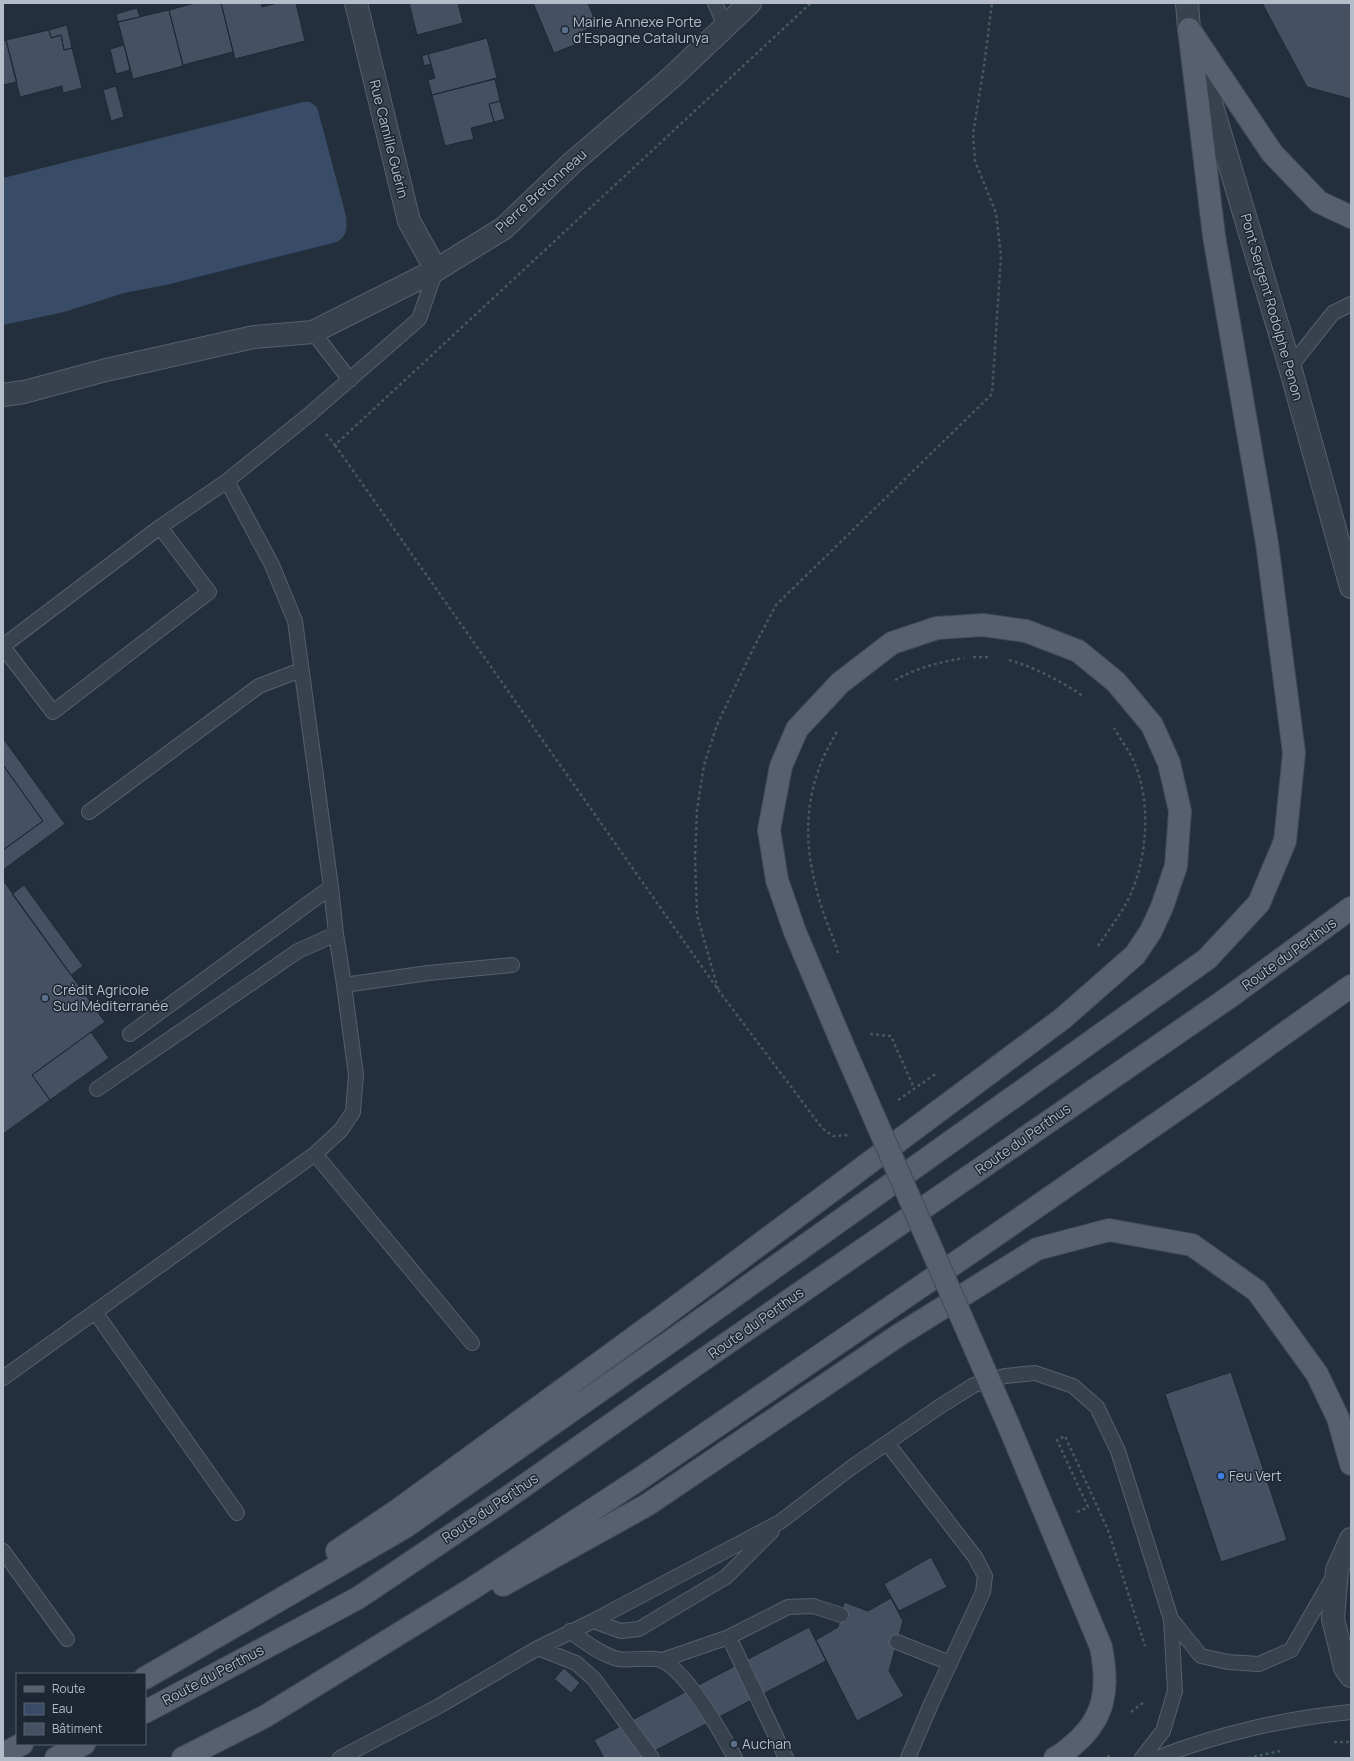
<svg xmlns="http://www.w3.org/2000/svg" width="1354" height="1761" viewBox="0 0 1354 1761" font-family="Manrope,sans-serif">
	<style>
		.water { fill: #394c67 }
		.building { fill: #455162; stroke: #1f2835 }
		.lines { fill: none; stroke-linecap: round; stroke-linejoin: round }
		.service-casing { stroke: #565f6c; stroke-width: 16 }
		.minor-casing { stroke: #565f6c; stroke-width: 24 }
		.primary-casing { stroke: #414a57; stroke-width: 24 }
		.path { stroke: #44595c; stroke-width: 2.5; stroke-dasharray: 3 3; stroke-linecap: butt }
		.service { stroke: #38414e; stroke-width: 14 }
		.minor { stroke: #38414e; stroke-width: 22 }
		.primary { stroke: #56606e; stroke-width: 22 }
		.primary-bridge-casing { stroke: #414a57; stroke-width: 24; stroke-linecap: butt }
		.primary-bridge { stroke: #56606e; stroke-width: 22 }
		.service-dot { fill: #5c6f8a; stroke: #1d2633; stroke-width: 1.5 }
		.shop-dot { fill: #3f7fe0; stroke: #1d2633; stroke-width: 1.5 }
		.labels { text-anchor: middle; stroke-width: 3; stroke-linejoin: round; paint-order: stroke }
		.poi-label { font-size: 14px; fill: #b4bcc9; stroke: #1d2633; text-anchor: start }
		.street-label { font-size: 14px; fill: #b4bcc9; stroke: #1d2633 }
	</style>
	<rect width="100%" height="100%" fill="#242f3e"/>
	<!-- water -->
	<path class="water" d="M 303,102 L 310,102 L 317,107 L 346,216 C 347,228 348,235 337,242 L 166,285 L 124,293 L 64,312 L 3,325 L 3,178 Z"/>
	<!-- building -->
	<path class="building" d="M 195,3 L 221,3 L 233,52 L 183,65 L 169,10 Z
		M 221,3 L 261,3 L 262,7 L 278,3 L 296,3 L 305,41 L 235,59 Z
		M 409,3 L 458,3 L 463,23 L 417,35 Z
		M 533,3 L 588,3 L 597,25 L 574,35 L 577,44 L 554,53 Z
		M 1262,3 L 1351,3 L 1351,99 L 1307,87 Z
		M 137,8 L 140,17 L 118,22 L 116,14 Z
		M 169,10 L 183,66 L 133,79 L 118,22 Z
		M 67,25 L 72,48 L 64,50 L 61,35 L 51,38 L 49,30 Z
		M 49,30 L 51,38 L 61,35 L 64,50 L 72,48 L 82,88 L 63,93 L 62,86 L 20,97 L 6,40 Z
		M 487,38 L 497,78 L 432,95 L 428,80 L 435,78 L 428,54 Z
		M 6,40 L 17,82 L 3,85 L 3,41 Z
		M 124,45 L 130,70 L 116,74 L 110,49 Z
		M 428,54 L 431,64 L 424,66 L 422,56 Z
		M 495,79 L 500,101 L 489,104 L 494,122 L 471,128 L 474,139 L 445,146 L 432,95 Z
		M 116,86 L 124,117 L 111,121 L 103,90 Z
		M 500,101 L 505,119 L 494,122 L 489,104 Z
		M 3,738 L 65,824 L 3,870 L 3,850 L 43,821 L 3,765 Z
		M 3,765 L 43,821 L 3,850 Z
		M 3,880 L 105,1022 L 32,1075 L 50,1100 L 3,1134 Z
		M 24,885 L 83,966 L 71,975 L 12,894 Z
		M 91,1032 L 109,1058 L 50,1100 L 32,1075 Z
		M 1231,1372 L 1287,1540 L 1221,1562 L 1165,1394 Z
		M 931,1557 L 947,1587 L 899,1611 L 884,1584 Z
		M 891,1598 L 903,1621 L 889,1671 L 904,1696 L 857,1721 L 816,1640 L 838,1627 L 844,1602 L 868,1611 Z
		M 809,1627 L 826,1661 L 641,1758 L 604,1758 L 594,1740 Z
		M 564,1668 L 580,1683 L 571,1693 L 554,1679 Z"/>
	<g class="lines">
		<defs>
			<path id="service" d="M 715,3 L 726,28
				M 313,332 L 350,380
				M 1290,367 L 1333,313 L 1351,304
				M 3,646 L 160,527 L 227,481 L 310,414 L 419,319 L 436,270
				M 3,647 L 53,712 L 209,592 L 160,527
				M 89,812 L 259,686 L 301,670
				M 344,985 L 428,973 L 512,965
				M 130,1034 L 331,887
				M 97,1089 L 298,951 L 336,934
				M 315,1154 L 472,1343
				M 95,1312 L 237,1513
				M 3,1378 L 315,1154 L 341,1130 L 353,1112 L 356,1075 L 344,985 L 336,934 L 331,887 L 295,621 L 272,565 L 227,481
				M 887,1443 L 975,1557 L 985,1576 L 983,1592 L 931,1704 L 908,1758
				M 3,1551 L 67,1639
				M 1171,1619 L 1201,1656 L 1228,1662 L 1259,1664 L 1291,1650 L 1333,1577
				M 593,1621 L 621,1631 L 639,1629 L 726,1577 L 772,1531
				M 570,1631 C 585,1642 600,1654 618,1659 C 628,1661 655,1656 663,1661 C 689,1675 721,1732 735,1758
				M 729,1637 L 786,1758
				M 897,1642 L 950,1663
				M 538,1648 L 576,1663 L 594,1679 L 652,1758
				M 662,1660 L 729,1637 L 788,1607 L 813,1606 L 841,1615
				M 340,1758 L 439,1706 L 538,1648 L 593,1621 L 780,1522 L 852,1467 L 939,1407 L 974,1385 L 1005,1376 L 1035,1373 L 1073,1386 L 1097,1407 L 1118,1451 L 1171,1619 L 1175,1691 L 1163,1731 L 1142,1758
				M 1157,1758 C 1217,1734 1287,1718 1351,1712"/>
			<path id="minor" d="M 356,3 L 409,221 L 436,270
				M 1187,3 L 1189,29 L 1290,367 L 1351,587
				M 3,395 L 24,392 L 106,370 L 254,337 L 313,332 L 436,270 L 504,228 L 573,162 L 672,77 L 750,3
				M 1351,1539 L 1337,1570 L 1333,1619 L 1345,1668 L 1351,1676"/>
			<path id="primary" d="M 1191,32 L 1272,153 L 1319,202 L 1351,217
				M 1008,1424 L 1101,1647 C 1109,1687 1106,1718 1073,1745 C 1067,1750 1062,1755 1055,1758
				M 337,1551 L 398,1510 L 661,1318 L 1062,1019 L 1135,955 L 1151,931 L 1162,907 L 1176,866 L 1180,811 L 1169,763 L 1152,725 L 1116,682 L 1078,651 L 1026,631 L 983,625 L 937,628 L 892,643 L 840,683 L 797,729 L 781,766 L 769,830 L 777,880 L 795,932 L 844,1048
				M 503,1585 L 647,1505 L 899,1335 L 1037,1249 L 1109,1230 L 1192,1245 L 1257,1291 L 1317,1374 L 1338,1418 L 1351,1464
				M 145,1678 L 405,1527 L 674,1339 L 1207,959 L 1259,903 L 1285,841 L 1294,753 L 1267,543 L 1214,236 L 1189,29
				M 145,1712 L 358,1598 L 511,1495 L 694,1366 L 1228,998 L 1351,908
				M 3,1754 L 22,1744
				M 56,1758 L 84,1744
				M 183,1758 L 264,1717 L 470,1590 L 641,1478 L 999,1233 L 1211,1086 L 1351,986"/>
		</defs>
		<!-- service casing -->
		<use href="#service" class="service-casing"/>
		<!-- minor casing -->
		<use href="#minor" class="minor-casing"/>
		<!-- primary casing -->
		<use href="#primary" class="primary-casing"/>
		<!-- path -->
		<path class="path" d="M 326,434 L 335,445 L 811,3
			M 335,445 L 719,991 L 822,1128 L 833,1136 L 849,1135
			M 973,657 L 988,657
			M 1009,660 C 1036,668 1059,680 1083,696
			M 895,680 C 917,668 939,662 964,658
			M 837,732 C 832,740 828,748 824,756 C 805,799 804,842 816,887 C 821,911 832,933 839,956
			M 1098,946 C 1106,934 1115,922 1123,909 C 1147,869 1153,805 1134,762 C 1129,750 1120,739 1114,728
			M 718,989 L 697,915 L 695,857 L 697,810 L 704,765 L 717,725 L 754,647 L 776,605 L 992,394 L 1001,256 L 996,213 L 975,161 L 973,134 L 984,66 L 992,3
			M 870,1034 L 891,1036 L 914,1088
			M 898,1100 L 937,1073
			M 1077,1512 L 1088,1507 L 1057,1440 L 1065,1436 L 1108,1530 L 1145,1646
			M 1131,1712 L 1144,1702
			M 1334,1742 L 1351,1742
			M 1108,1758 L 1109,1753
			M 1248,1758 L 1280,1751"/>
		<!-- service -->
		<use href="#service" class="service"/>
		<!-- minor -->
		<use href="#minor" class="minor"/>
		<!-- primary -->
		<use href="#primary" class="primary"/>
		<defs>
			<path id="primary-bridge" d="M 844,1048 L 1008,1424"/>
		</defs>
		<!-- primary-bridge casing -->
		<use href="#primary-bridge" class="primary-bridge-casing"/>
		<!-- primary-bridge -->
		<use href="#primary-bridge" class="primary-bridge"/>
	</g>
	<!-- markers -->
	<g class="service-dot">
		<circle cx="565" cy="30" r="4"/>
		<circle cx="45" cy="998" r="4"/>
		<circle cx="734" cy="1744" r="4"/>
	</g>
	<circle class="shop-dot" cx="1221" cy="1476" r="4"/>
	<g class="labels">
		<!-- poi labels -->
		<g class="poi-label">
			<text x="573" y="27">Mairie Annexe Porte<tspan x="573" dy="16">d'Espagne Catalunya</tspan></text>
			<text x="53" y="995">Crédit Agricole<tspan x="53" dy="16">Sud Méditerranée</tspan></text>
			<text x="1229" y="1481">Feu Vert</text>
			<text x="742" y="1749">Auchan</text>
		</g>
		<!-- street labels -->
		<g class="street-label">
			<text transform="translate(389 139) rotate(76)" y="5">Rue Camille Guérin</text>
			<text transform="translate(541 191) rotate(-42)" y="5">Pierre Bretonneau</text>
			<text transform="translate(1272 307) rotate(74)" y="5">Pont Sergent Rodolphe Penon</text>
			<text transform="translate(1289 954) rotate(-36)" y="5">Route du Perthus</text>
			<text transform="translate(1023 1139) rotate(-35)" y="5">Route du Perthus</text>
			<text transform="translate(756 1323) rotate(-35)" y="5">Route du Perthus</text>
			<text transform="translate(490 1508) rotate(-34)" y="5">Route du Perthus</text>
			<text transform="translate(213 1675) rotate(-28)" y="5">Route du Perthus</text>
		</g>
	</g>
	<!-- border -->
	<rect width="1354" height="1761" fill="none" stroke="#b4bcc9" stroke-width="8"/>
	<!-- legend -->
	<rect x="16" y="1673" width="130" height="72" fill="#1d2633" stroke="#59626f"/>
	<rect x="24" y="1686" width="20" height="6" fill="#56606e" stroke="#59626f"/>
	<text x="52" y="1693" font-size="12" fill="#b4bcc9">Route</text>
	<rect x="24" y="1703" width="20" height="12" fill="#394c67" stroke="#59626f"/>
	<text x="52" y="1713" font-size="12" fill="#b4bcc9">Eau</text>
	<rect x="24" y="1723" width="20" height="12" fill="#455162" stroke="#59626f"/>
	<text x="52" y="1733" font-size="12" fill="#b4bcc9">Bâtiment</text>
</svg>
